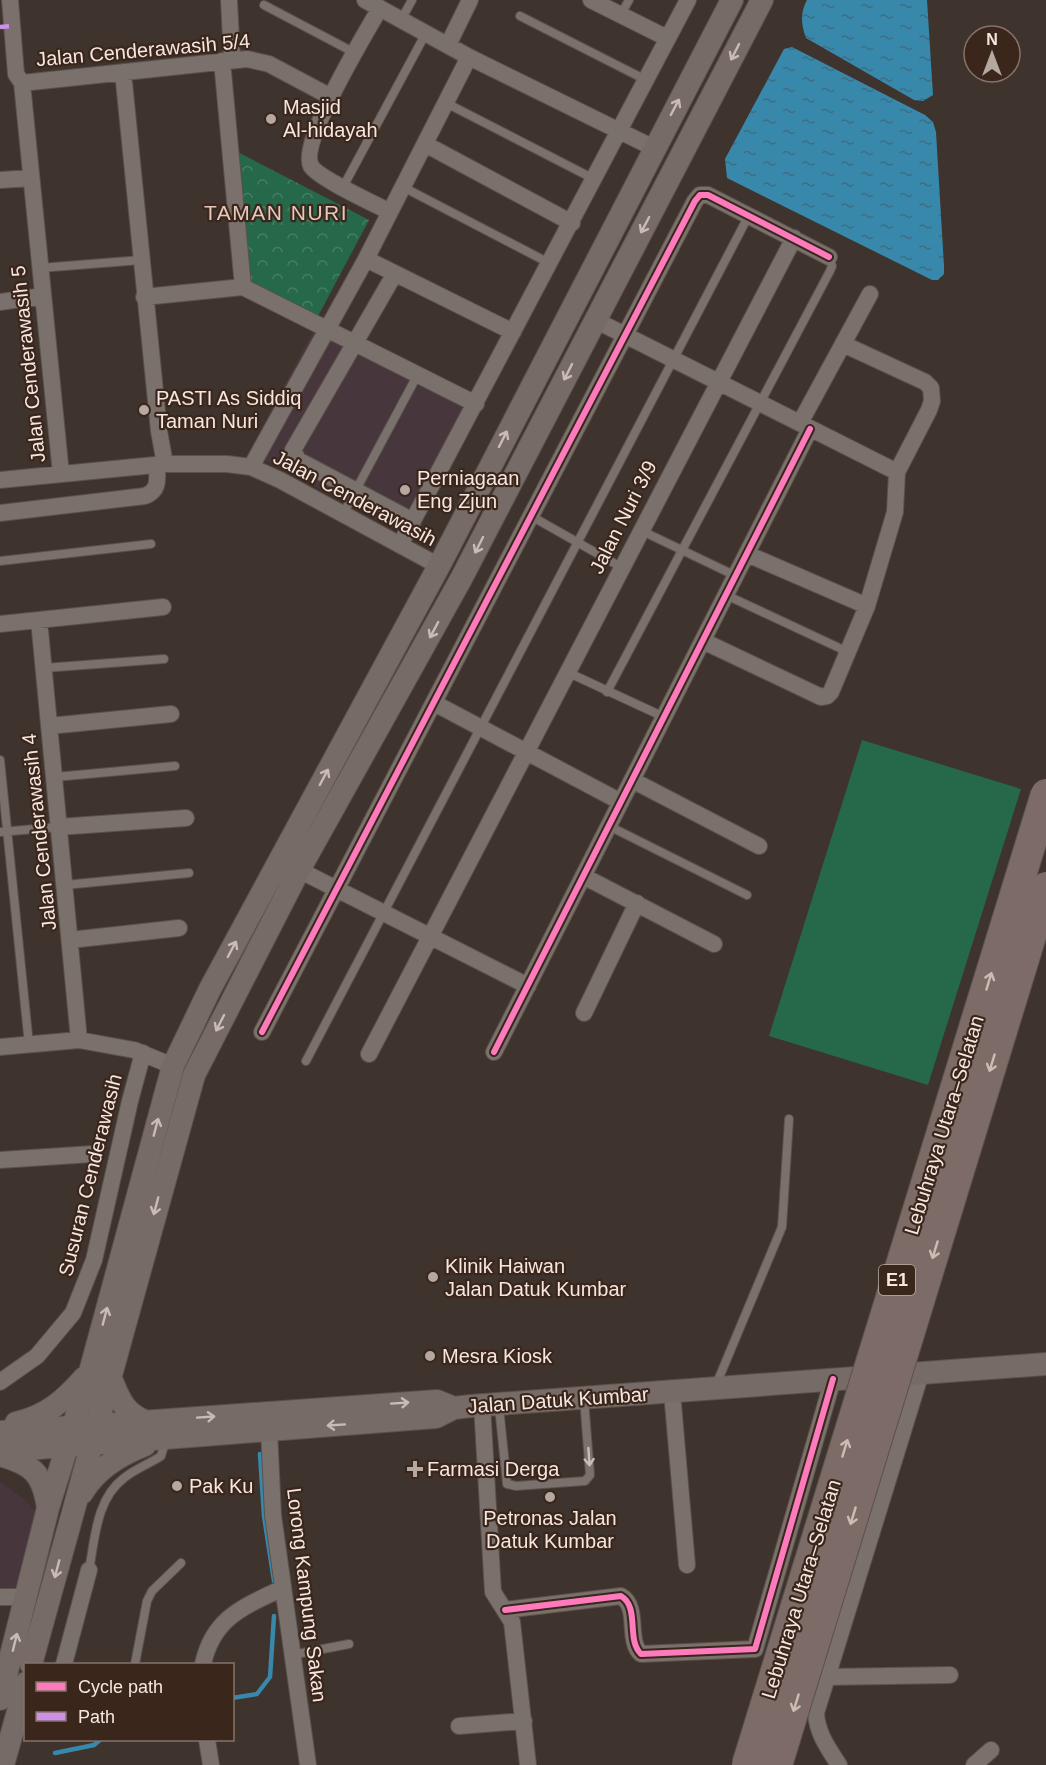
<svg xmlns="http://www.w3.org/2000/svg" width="1046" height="1765" viewBox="0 0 1046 1765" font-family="Helvetica,sans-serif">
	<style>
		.commercial { fill: #48363d }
		.green { fill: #26684a }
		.park { fill: url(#park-crowns) }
		.water { fill: url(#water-ripples) }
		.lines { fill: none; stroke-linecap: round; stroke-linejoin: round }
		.stream { stroke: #3788ab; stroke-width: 4.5 }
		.service-casing { stroke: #5b504b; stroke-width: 10 }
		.minor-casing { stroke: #5b504b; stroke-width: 18 }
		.secondary-casing { stroke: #5b504b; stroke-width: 24 }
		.service { stroke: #7a706c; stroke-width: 8 }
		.minor { stroke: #7a706c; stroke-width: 16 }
		.secondary { stroke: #776b67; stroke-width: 22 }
		.motorway-bridge-casing { stroke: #5b504b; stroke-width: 32; stroke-linecap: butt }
		.motorway-bridge { stroke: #7c6b67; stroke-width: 30 }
		.quiet { stroke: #ce8fe9; stroke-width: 4.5; stroke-dasharray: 9 4.5; stroke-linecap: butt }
		.cycleway-casing { stroke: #3b261c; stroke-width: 10 }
		.cycleway { stroke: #fd7abc; stroke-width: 6 }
		.oneway { stroke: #c9bcb6 }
		.oneway2 { stroke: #cbbcb6 }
		.oneway3 { stroke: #cabdb7 }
		.poi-dot { fill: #b5a8a1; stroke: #3b261c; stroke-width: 2 }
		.labels { text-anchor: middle; stroke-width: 4.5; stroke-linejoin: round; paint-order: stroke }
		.shield { fill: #3b261c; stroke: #bdada5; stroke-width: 1.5 }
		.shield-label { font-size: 18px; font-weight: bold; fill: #f5e7e0 }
		.street-label { font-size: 20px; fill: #f5e7e0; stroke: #3b261c }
		.poi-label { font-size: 20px; fill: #f5e7e0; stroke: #3b261c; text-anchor: start }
		.neighbourhood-label { font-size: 21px; letter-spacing: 1.5px; fill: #e4c8bb; stroke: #3b261c }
	</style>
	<defs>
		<pattern id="park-crowns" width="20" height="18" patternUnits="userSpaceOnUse" patternTransform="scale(1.5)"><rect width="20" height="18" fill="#26684a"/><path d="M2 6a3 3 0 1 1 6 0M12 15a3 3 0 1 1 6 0" fill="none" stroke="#467e64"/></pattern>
		<pattern id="water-ripples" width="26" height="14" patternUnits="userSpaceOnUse" patternTransform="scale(1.5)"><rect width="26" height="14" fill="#3788ab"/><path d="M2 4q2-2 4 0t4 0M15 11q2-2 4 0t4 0" fill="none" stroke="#3f6d81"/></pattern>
	</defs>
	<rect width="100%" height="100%" fill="#3e332d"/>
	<!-- commercial -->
	<path class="commercial" d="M 316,325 L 480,411 L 413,538 L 249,452 Z
		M 0,1482 L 23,1498 L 37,1513 L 16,1593 L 0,1595 Z"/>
	<!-- green -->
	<path class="green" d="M 862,740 L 1021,789 L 928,1085 L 769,1036 Z"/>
	<!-- park -->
	<path class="park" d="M 232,149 L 369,220 L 316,320 L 252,287 Z"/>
	<!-- water -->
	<path class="water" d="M 807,0 L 927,0 L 933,95 L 923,101 L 914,100 L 806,38 C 801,24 800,13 807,0 Z
		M 792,47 L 925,115 L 933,122 L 936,132 L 944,266 L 944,274 L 938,280 L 932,280 L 727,178 L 725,159 L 784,49 Z"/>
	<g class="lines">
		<!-- stream -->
		<path class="stream" d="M 260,1454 L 264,1516 L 274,1581
			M 232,1698 L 257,1694 L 270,1677 L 274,1616
			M 55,1753 L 94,1745 L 100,1740"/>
		<defs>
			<path id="service" d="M 264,5 L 355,53
				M 621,14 L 629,0
				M 520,16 L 644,79
				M 401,20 L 412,0
				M 446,103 L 594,179
				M 343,187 L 426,33
				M 403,187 L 551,264
				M 40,268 L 141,260
				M 343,514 L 418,374
				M 531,516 L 621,567
				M 640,530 L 736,576
				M 0,561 L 151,544
				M 726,595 L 848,652
				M 44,668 L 164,659
				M 567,672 L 664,717
				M 607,692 L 830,271 L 832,266 L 829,257
				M 0,760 L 29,1045
				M 55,777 L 175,766
				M 609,826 L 747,895
				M 0,832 L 58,827
				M 65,885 L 189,873
				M 306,1061 L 749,215
				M 716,1385 L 782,1227 L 789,1119
				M 499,1407 L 507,1484 L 516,1486 L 585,1481 L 590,1475 L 584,1399
				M 89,1570 C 95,1539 96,1499 124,1478 C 135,1469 149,1464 161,1456 L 166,1439
				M 292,1655 L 349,1644
				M 135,1664 L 147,1601 L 152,1591 L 181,1563"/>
			<path id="minor" d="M 10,0 L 16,74 L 22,83 L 61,474
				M 229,0 L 232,60
				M 365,0 L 469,57 L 654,148
				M 591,0 L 667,38
				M 380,8 C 365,34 299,143 311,166 C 318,178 375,204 390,212
				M 448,45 L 470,0
				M 222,61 L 243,287
				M 123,72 L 159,431 L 165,464
				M 22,83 L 247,59 L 269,64 L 331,97
				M 425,144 L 572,223
				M 0,180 L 31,178
				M 366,259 L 513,332
				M 394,275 L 293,450 L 298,460 L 413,521
				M 243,287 L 476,404
				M 144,297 L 243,287
				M 0,302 L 42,296
				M 595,320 L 897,472
				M 800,423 L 870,294
				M 251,467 L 366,259 L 469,57
				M 0,480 L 165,464 L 227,464 L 251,467 L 280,480 L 439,566
				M 0,513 L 145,496 C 160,490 157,479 157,465
				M 400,545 L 688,0
				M 747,554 L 867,606
				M 39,620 L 79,1040
				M 0,624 L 163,607
				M 703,641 L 821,697 L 827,696 L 831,692 L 867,606 L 895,512 L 897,472 L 929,410 L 932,401 L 931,388 L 925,382 L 843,344
				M 434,703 L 621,802
				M 49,726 L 171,714
				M 632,780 L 759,846
				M 58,827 L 186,818
				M 299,870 L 528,986
				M 583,876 L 714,944
				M 70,940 L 179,928
				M 584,1013 L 637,903
				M 262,1032 L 695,201 L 700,195 L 708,195 L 829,257
				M 0,1047 L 79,1040 L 134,1050 L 173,1066
				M 494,1052 L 810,429
				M 369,1054 L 794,238
				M 0,1160 L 92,1154
				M 0,1382 L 37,1356 L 73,1313 L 94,1260 L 130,1101 L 143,1053
				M 672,1392 L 687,1565
				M 482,1405 L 493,1592 L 512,1622 L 528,1765
				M 269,1430 L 273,1515 L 308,1765
				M 0,1597 L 27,1597
				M 505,1610 L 621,1596 C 640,1607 626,1640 641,1654 L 755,1649 L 833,1379
				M 64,1664 L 89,1570
				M 203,1664 C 213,1618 243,1607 283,1588
				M 827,1677 L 950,1675
				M 459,1726 L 524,1721
				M 207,1740 L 211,1765
				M 839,1765 C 828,1748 817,1733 816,1713 L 921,1373
				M 974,1765 L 991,1750"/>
			<path id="secondary" d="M 110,1376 C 119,1398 123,1413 147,1422
				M 16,1423 C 46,1416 64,1401 84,1378
				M 0,1432 L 437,1401 L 454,1408
				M 0,1451 L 436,1417 L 454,1408 L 471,1406 L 1046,1364
				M 0,1455 C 33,1464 43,1474 48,1508
				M 82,1493 C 96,1469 119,1455 145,1445
				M 31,1664 L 194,1075 L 299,870 L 461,579 L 762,0
				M 0,1699 L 48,1508 L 90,1372 L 173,1066 L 210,989 L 439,566 L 732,0
				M 3,1765 L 26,1683"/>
		</defs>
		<!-- service casing -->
		<use href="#service" class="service-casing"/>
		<!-- minor casing -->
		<use href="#minor" class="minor-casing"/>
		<!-- secondary casing -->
		<use href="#secondary" class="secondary-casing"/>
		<!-- service -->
		<use href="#service" class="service"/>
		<!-- minor -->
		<use href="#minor" class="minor"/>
		<!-- secondary -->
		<use href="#secondary" class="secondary"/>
		<defs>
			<path id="motorway-bridge" d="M 747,1765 L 1046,794
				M 777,1765 L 1046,887"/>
		</defs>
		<!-- motorway-bridge casing -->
		<use href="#motorway-bridge" class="motorway-bridge-casing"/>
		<!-- motorway-bridge -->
		<use href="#motorway-bridge" class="motorway-bridge"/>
		<!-- quiet -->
		<path class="quiet" d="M 0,27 L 13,26"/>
		<defs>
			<path id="cycleway" d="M 262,1032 L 695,201 L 700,195 L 708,195 L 829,257
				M 494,1052 L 810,429
				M 505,1610 L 621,1596 C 640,1607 626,1640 641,1654 L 755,1649 L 833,1379"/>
		</defs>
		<!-- cycleway casing -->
		<use href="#cycleway" class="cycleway-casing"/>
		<!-- cycleway -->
		<use href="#cycleway" class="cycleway"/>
	</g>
	<!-- one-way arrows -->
	<defs><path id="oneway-shaft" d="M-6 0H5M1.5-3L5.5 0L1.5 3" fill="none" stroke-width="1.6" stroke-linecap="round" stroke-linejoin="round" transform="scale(1.5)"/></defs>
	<g class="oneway">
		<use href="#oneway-shaft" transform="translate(735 52) rotate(117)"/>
		<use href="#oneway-shaft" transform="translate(675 107) rotate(-62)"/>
		<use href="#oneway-shaft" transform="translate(645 225) rotate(118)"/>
		<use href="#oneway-shaft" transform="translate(568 372) rotate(117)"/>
		<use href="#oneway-shaft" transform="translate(503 439) rotate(-63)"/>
		<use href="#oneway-shaft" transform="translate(479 545) rotate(117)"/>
		<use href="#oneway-shaft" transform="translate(434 630) rotate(118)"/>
		<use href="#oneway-shaft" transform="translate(324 777) rotate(-62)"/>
		<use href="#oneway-shaft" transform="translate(232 949) rotate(-62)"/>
		<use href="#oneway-shaft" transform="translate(220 1023) rotate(117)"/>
		<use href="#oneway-shaft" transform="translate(156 1127) rotate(-75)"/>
		<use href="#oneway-shaft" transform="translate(156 1206) rotate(105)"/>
		<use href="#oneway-shaft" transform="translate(105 1316) rotate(-75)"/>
		<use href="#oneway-shaft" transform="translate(400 1403) rotate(-4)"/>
		<use href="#oneway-shaft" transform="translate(206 1417) rotate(-4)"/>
		<use href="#oneway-shaft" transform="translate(336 1425) rotate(176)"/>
		<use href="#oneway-shaft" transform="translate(57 1569) rotate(105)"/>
		<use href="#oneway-shaft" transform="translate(15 1642) rotate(-76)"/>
	</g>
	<g class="oneway2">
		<use href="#oneway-shaft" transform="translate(989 981) rotate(-73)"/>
		<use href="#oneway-shaft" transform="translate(992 1063) rotate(107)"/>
		<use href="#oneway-shaft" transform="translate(935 1250) rotate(107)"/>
		<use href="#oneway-shaft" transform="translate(845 1448) rotate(-73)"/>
		<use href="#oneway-shaft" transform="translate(853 1516) rotate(107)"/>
		<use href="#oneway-shaft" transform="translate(796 1703) rotate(107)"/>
	</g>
	<use class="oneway3" href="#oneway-shaft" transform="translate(589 1457) rotate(86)"/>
	<!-- markers -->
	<g class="poi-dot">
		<circle cx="271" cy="119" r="6"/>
		<circle cx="144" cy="410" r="6"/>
		<circle cx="405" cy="490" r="6"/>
		<circle cx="433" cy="1277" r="6"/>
		<circle cx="430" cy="1356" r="6"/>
		<path d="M412 1460h6v6h6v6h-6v6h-6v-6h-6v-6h6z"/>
		<circle cx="177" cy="1486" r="6"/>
		<circle cx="550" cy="1497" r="6"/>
	</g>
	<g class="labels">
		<!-- shield labels -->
		<rect class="shield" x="879" y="1265" width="36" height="30" rx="4.5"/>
		<g class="shield-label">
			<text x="897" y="1286">E1</text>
		</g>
		<!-- street labels -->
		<g class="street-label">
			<text transform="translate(143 50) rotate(-5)" y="7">Jalan Cenderawasih 5/4</text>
			<text transform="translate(28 364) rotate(-96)" y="7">Jalan Cenderawasih 5</text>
			<text transform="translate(355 498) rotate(28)" y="7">Jalan Cenderawasih</text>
			<text transform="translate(623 517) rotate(-63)" y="7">Jalan Nuri 3/9</text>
			<text transform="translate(39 832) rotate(-96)" y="7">Jalan Cenderawasih 4</text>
			<text transform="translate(944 1125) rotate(-73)" y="7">Lebuhraya Utara–Selatan</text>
			<text transform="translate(90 1175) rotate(-76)" y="7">Susuran Cenderawasih</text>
			<text transform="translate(558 1400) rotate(-4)" y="7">Jalan Datuk Kumbar</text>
			<text transform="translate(801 1589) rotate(-73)" y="7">Lebuhraya Utara–Selatan</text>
			<text transform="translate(307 1595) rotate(83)" y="7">Lorong Kampung Sakan</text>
		</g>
		<!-- poi labels -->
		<g class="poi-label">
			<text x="283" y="114">Masjid<tspan x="283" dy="23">Al-hidayah</tspan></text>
			<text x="156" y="405">PASTI As Siddiq<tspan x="156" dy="23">Taman Nuri</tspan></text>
			<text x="417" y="485">Perniagaan<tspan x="417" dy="23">Eng Zjun</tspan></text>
			<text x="445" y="1273">Klinik Haiwan<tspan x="445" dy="23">Jalan Datuk Kumbar</tspan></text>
			<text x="442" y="1363">Mesra Kiosk</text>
			<text x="427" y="1476">Farmasi Derga</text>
			<text x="189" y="1493">Pak Ku</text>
			<text x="550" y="1525" text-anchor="middle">Petronas Jalan<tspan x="550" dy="23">Datuk Kumbar</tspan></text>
		</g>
		<!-- neighbourhood labels -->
		<g class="neighbourhood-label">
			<text x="276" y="220">TAMAN NURI</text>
		</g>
	</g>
	<!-- legend -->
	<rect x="24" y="1663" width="210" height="78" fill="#3b261c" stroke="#85736a" stroke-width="1.5"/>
	<rect x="36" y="1682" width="30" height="9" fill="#fd7abc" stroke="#85736a" stroke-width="1.5"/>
	<text x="78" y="1693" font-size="18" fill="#f5e7e0">Cycle path</text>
	<rect x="36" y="1712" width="30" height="9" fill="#ce8fe9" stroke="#85736a" stroke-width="1.5"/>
	<text x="78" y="1723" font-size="18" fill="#f5e7e0">Path</text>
	<!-- north arrow -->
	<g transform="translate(992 54)"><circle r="28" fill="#3b261c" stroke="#85736a" stroke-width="1.5"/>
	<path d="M0-4.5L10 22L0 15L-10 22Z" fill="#b5a8a1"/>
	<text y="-9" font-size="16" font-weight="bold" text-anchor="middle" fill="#f5e7e0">N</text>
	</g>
</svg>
